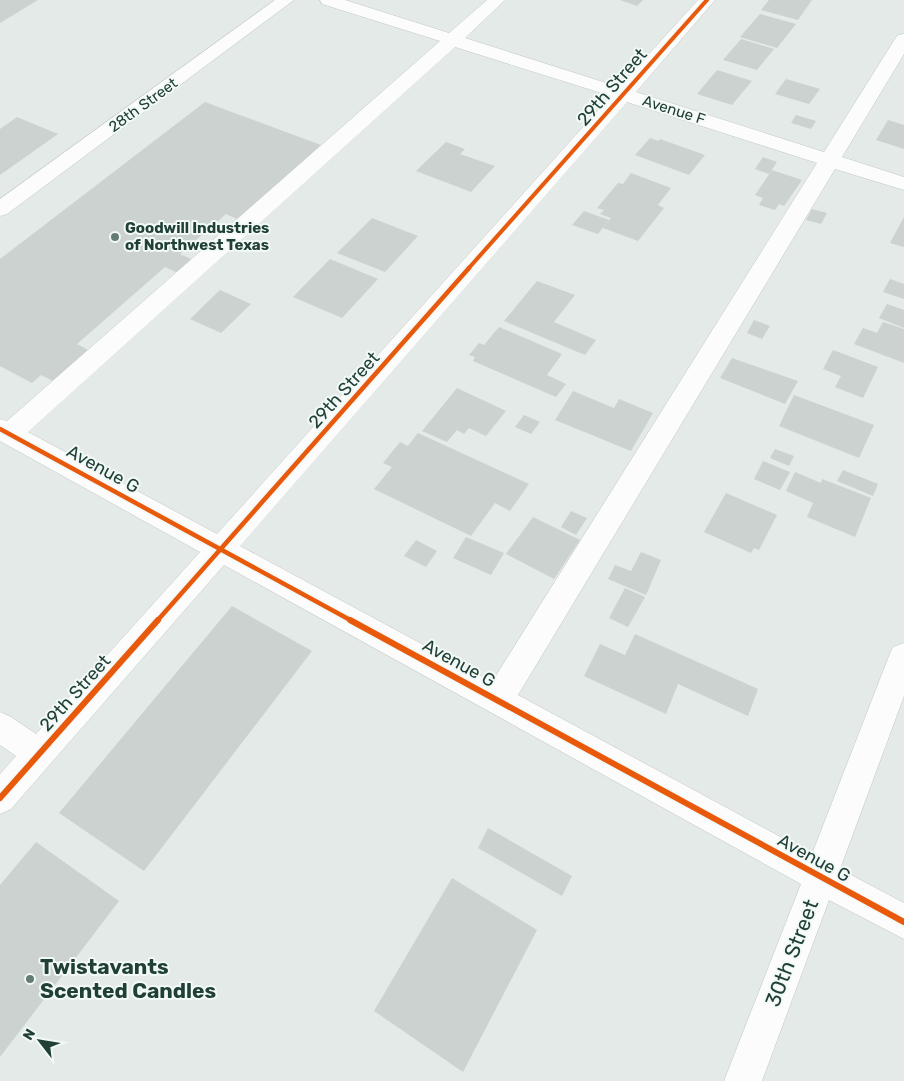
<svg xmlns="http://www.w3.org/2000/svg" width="904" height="1081" viewBox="0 0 904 1081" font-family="Rubik,sans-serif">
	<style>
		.building { fill: #cbd2cf }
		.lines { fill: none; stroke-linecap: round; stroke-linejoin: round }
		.minor-casing { stroke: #c1c7c4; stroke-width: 1 }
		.minor { fill: #fbfcfb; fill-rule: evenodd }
		.cycleway-far2-casing { stroke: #f2f9f6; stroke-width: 6 }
		.cycleway-far1-casing { stroke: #f2f9f6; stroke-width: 8 }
		.cycleway-casing { stroke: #f2f9f6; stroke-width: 9 }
		.cycleway-far2 { stroke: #e8590c; stroke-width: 4 }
		.cycleway-far1 { stroke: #e8590c; stroke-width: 4.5 }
		.cycleway { stroke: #e8590c; stroke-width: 6 }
		.poi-dot { fill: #657c75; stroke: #f2f9f6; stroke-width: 2 }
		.labels { text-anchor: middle; stroke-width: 4; stroke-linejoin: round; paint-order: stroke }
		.far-street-label { font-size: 15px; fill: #204037; stroke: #f2f9f6 }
		.far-poi-label { font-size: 15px; font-weight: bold; fill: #204037; stroke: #f2f9f6; text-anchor: start }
		.street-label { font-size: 18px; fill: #204037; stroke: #f2f9f6 }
		.near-street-label { font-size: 21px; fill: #204037; stroke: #f2f9f6 }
		.near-poi-label { font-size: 21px; font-weight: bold; fill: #204037; stroke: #f2f9f6; text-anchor: start }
	</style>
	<rect width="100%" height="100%" fill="#e4eae7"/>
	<!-- building -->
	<path class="building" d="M 0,0 L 38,0 L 0,23 Z
		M 620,0 L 643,0 L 637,6 Z
		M 769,0 L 812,0 L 798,20 L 761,10 Z
		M 760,14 L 796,24 L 777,48 L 740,37 Z
		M 741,39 L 774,49 L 757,70 L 723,60 Z
		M 717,70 L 752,81 L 732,105 L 697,94 Z
		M 786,79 L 820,89 L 809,104 L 775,94 Z
		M 205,102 L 321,145 L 237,219 L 226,214 L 180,254 L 193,260 L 178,273 L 165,267 L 77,344 L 88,350 L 53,381 L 41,375 L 32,383 L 0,366 L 0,259 Z
		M 796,115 L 816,121 L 811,129 L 791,123 Z
		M 17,117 L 58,134 L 0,175 L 0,129 Z
		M 888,120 L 904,125 L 904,149 L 876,140 Z
		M 650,138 L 658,141 L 660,139 L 705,155 L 689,175 L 635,155 Z
		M 446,142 L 465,149 L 460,154 L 495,166 L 471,192 L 416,171 Z
		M 763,157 L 777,162 L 769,174 L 755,169 Z
		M 772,170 L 802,180 L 784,206 L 779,204 L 775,210 L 759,205 L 763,198 L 755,195 Z
		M 631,173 L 671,188 L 658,205 L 664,208 L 638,241 L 603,228 L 611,218 L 600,214 L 604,210 L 597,208 L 618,183 L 623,184 Z
		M 812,209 L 827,213 L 821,224 L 806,220 Z
		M 584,211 L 609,220 L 598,234 L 572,225 Z
		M 904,217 L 904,247 L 890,243 Z
		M 372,218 L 418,236 L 385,272 L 337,253 Z
		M 330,259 L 378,279 L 342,318 L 293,297 Z
		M 890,279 L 904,284 L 904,299 L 883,292 Z
		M 537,281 L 575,295 L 554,322 L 596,340 L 585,355 L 504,321 Z
		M 220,290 L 251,304 L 221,333 L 190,319 Z
		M 887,304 L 904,310 L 904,328 L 879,318 Z
		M 754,320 L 770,326 L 762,339 L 747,333 Z
		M 883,322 L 904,329 L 904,363 L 854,344 L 863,328 L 877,333 Z
		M 499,327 L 562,354 L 547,375 L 566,384 L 556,397 L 473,361 L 475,357 L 469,355 L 479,343 L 484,345 Z
		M 833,350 L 878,367 L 863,398 L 835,387 L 841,376 L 823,369 Z
		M 732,358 L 798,381 L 785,404 L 720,378 Z
		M 457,388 L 506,411 L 486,436 L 469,428 L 464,434 L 457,430 L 447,442 L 422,431 Z
		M 573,391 L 614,408 L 619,399 L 653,413 L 631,451 L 555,420 Z
		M 794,395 L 874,425 L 859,458 L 779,426 Z
		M 524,415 L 540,422 L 531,434 L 515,427 Z
		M 418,433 L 529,484 L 510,511 L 495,503 L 471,536 L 374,489 L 392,467 L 383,463 L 400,442 L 408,446 Z
		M 775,449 L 794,456 L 789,466 L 770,458 Z
		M 763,461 L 790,472 L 780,490 L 754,479 Z
		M 843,470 L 878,484 L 873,496 L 837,481 Z
		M 795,472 L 821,483 L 822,479 L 871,498 L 855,537 L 807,517 L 813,503 L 786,491 Z
		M 726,493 L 777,515 L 759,550 L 754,548 L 751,553 L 704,532 Z
		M 571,511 L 587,518 L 576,535 L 561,527 Z
		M 533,517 L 580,540 L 554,579 L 506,554 Z
		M 466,537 L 504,553 L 491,575 L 453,558 Z
		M 416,540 L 437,551 L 426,567 L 404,556 Z
		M 641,552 L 661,560 L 646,595 L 608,579 L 615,565 L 631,571 Z
		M 625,588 L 645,597 L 628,627 L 609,618 Z
		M 232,606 L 312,651 L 144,871 L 59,813 Z
		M 635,634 L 758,689 L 748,716 L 678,684 L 666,714 L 584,676 L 600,644 L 625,655 Z
		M 488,828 L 572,876 L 562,896 L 478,848 Z
		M 36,842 L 119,901 L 0,1057 L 0,885 Z
		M 452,878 L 537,930 L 463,1072 L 374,1011 Z"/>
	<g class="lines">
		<defs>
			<path id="minor" d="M 275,0 L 294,0 L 7,214 L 0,216 L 0,199 Z
				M 320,0 L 345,0 L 449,33 L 487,0 L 505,0 L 465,38 L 619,87 L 698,0 L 715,0 L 636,92 L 824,152 L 895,39 L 898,35 L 904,34 L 904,54 L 842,157 L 904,177 L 904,190 L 835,169 L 518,695 L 812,854 L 889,656 L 893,647 L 904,643 L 904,696 L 840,869 L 904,903 L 904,939 L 829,900 L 762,1081 L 724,1081 L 801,884 L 224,565 L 11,809 L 0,814 L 0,774 L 16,756 L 0,745 L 0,712 L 11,717 L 36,734 L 200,552 L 0,441 L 0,419 L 7,421 L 440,41 L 322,4 ZM 455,47 L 611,96 L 217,534 L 28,432 ZM 627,102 L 817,163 L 492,682 L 240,546 Z"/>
		</defs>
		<!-- minor casing -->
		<use href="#minor" class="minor-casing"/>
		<!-- minor -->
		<use href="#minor" class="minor"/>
		<defs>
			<path id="cycleway-far2" d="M 468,269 L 707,0"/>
			<path id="cycleway-far1" d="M 0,429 L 352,621
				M 157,621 L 469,268"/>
			<path id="cycleway" d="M 350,620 L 904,922
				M 0,798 L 158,620"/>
		</defs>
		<!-- cycleway-far2 casing -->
		<use href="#cycleway-far2" class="cycleway-far2-casing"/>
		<!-- cycleway-far1 casing -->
		<use href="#cycleway-far1" class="cycleway-far1-casing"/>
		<!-- cycleway casing -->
		<use href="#cycleway" class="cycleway-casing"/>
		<!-- cycleway-far2 -->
		<use href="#cycleway-far2" class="cycleway-far2"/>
		<!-- cycleway-far1 -->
		<use href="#cycleway-far1" class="cycleway-far1"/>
		<!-- cycleway -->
		<use href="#cycleway" class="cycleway"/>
	</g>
	<!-- markers -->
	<g class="poi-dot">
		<circle cx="115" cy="237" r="5"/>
		<circle cx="30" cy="979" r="5"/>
	</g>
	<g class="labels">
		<!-- far-street labels -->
		<g class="far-street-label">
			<text transform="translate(143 105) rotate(-36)" y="5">28th Street</text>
			<text transform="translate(674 110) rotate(18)" y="5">Avenue F</text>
		</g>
		<!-- far-poi labels -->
		<g class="far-poi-label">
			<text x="125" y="233">Goodwill Industries<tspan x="125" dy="17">of Northwest Texas</tspan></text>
		</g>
		<!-- street labels -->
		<g class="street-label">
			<text transform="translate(612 87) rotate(-49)" y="6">29th Street</text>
			<text transform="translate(344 390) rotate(-48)" y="6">29th Street</text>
			<text transform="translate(103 469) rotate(29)" y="6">Avenue G</text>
			<text transform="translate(459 663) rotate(29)" y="6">Avenue G</text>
			<text transform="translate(75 693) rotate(-48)" y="6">29th Street</text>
			<text transform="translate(814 858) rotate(29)" y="6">Avenue G</text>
		</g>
		<!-- near-street labels -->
		<g class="near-street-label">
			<text transform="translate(792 953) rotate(-69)" y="7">30th Street</text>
		</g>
		<!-- near-poi labels -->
		<g class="near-poi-label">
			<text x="40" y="974">Twistavants<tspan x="40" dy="24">Scented Candles</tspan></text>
		</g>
	</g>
	<!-- north arrow -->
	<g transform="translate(40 1041) rotate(301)" stroke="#f2f9f6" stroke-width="4" paint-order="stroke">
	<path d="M0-4L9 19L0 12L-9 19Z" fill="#204037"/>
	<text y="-8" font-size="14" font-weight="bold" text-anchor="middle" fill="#204037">N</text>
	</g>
</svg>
